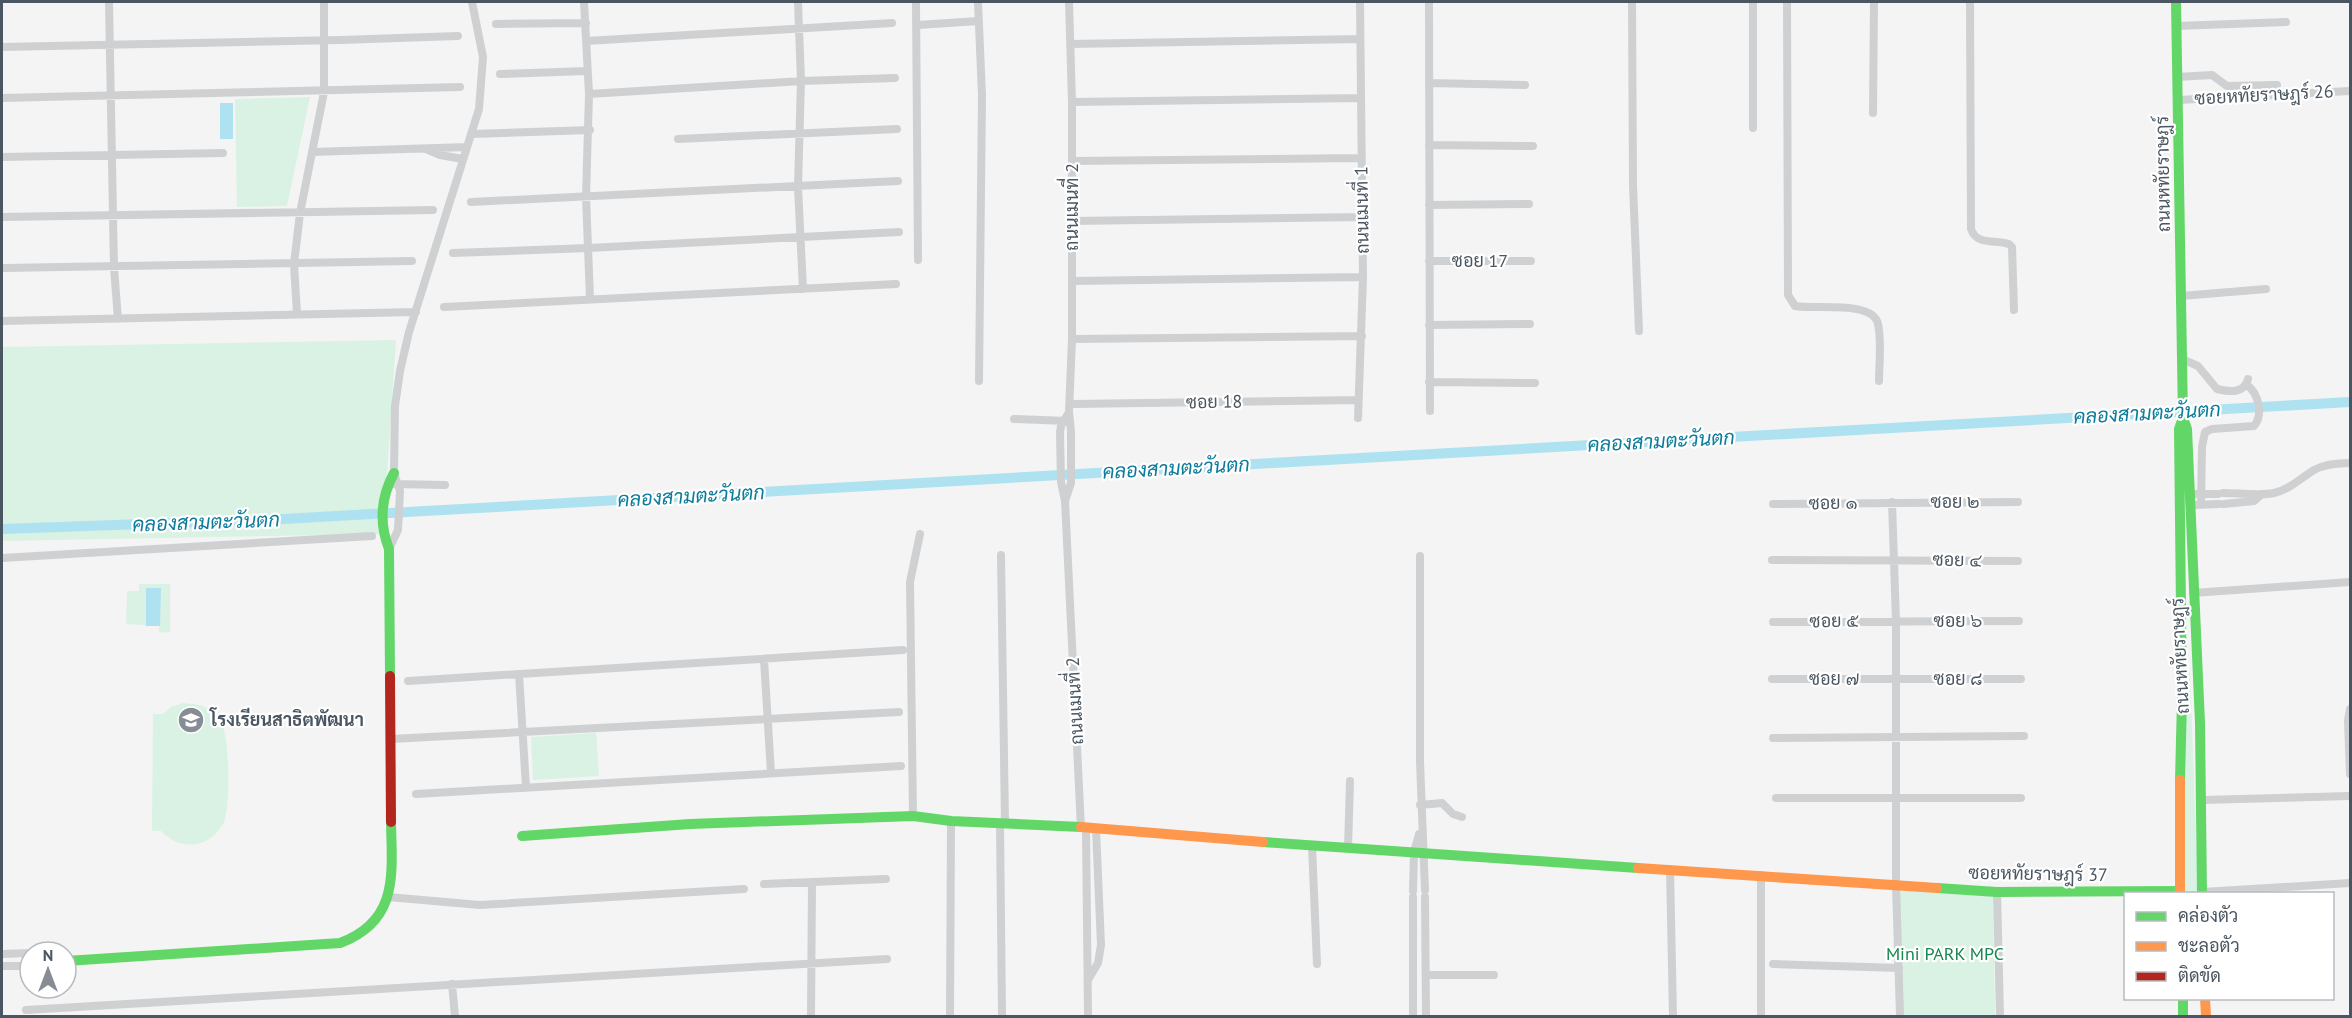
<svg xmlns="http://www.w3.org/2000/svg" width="2352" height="1018" viewBox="0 0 2352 1018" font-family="'PT Sans',Sarabun,sans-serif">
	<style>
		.green { fill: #d9f2e3 }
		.water { fill: #aee2f0 }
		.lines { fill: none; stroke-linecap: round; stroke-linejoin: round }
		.canal { stroke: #aee2f0; stroke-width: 10 }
		.street { stroke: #ced0d2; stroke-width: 8 }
		.fast { stroke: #63d668; stroke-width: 10 }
		.slow { stroke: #ff974d; stroke-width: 10 }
		.jam { stroke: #b3261e; stroke-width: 10 }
		.labels { text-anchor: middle; stroke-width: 4.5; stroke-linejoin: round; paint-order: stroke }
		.street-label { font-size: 18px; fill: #4a5661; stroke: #fff }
		.poi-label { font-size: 18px; font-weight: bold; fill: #4a5661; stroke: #fff; text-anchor: start }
		.park-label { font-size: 18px; fill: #17864f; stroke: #fff }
		.water-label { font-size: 20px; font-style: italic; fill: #0c7c9b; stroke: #fff }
	</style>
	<rect width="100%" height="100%" fill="#f4f4f4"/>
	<!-- green -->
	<path class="green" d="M 310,97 L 287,206 L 237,207 L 235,99 Z
		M 396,340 L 383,534 L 2,541 L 2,347 Z
		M 139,584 L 170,584 L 170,632 L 159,633 L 159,626 L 126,624 L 127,591 L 139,591 Z
		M 2187,672 L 2190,672 L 2198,893 L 2185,893 L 2185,674 Z
		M 183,703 C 197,704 212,706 220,719 C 230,732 231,810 223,824 C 209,849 180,851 161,831 L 152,831 L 153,714 L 163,714 L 171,707 Z
		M 596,733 L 599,776 L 533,780 L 531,737 Z
		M 1897,888 L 1993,892 L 1995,1016 L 1897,1016 Z"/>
	<!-- water -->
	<path class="water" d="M 233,103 L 233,139 L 220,139 L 220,103 Z
		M 146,588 L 161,588 L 160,626 L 146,626 Z"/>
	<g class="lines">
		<!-- canal -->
		<path class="canal" d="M 2,529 L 283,519 L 2350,402"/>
		<!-- street -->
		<path class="street" d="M 109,2 L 114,268 L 118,319
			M 584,2 L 589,94 L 586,196 L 590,299
			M 798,2 L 801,81 L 798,187 L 803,289
			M 916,2 L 918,260
			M 978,2 L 982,95 L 979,381
			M 1429,2 L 1430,411
			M 1632,2 L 1633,185 L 1639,331
			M 1753,2 L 1753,128
			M 1787,2 L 1788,295 L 1795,306 C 1815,310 1873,300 1878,324 C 1882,342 1879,363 1879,381
			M 1970,2 L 1971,229 C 1977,246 1995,239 2009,244 L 2012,247 L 2014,310
			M 496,24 L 586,23
			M 918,25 L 978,21
			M 2176,26 L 2286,22
			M 586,41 L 892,23
			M 1071,44 L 1360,39
			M 2,47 L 340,40 L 458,36
			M 500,74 L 587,71
			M 2177,77 L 2212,75 L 2227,86 L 2277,85
			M 1429,83 L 1525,85
			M 589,94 L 801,81 L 895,78
			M 2,98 L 460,87
			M 2178,100 L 2350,91
			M 1072,102 L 1361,98
			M 1873,113 L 1874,2
			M 471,134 L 590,130
			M 678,139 L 897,129
			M 1429,145 L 1533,146
			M 426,149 L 440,155 L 463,159
			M 312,152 L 467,147
			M 2,157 L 223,153
			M 1072,161 L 1361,158
			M 471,202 L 898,181
			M 1429,205 L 1529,204
			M 2,217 L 433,210
			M 1072,221 L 1362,217
			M 453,253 L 588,248 L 899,232
			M 1429,261 L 1531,261
			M 2,268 L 412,261
			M 1072,281 L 1363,277
			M 2181,296 L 2266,289
			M 444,307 L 896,284
			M 297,314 L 294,264 L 300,213 L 324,92 L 324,2
			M 2,321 L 416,312
			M 1429,325 L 1530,324
			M 1072,339 L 1362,336
			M 2182,359 L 2198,366 L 2217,389 C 2230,392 2244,394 2248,379
			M 1429,382 L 1535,383
			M 1071,404 L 1358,400
			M 1069,412 L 1061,426 L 1060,432 L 1061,482 L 1065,501 L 1081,828
			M 1358,418 L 1363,277 L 1360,2
			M 1014,419 L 1067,421
			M 395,484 L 445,485
			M 2223,493 C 2237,493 2261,496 2274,493 C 2289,490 2301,478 2314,470 C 2325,464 2338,463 2350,463
			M 2189,494 L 2218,494
			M 1065,501 L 1071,483 L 1071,431 L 1069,412 L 1072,339 L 1072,102 L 1069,2
			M 1892,502 L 1896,621 L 1896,885 L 1900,1016
			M 1773,504 L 2018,502
			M 2201,504 L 2202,447 L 2205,432 L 2212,429 L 2254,426 C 2264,414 2258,393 2247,385
			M 2224,504 L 2254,501 L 2261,495
			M 2196,505 L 2219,504
			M 389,549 L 398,530 L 400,491 L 394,473 L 395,406 L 400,371 L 409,332 L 479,109 L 483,57 L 472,2
			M 1001,555 L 1005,823
			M 1420,556 L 1420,761 L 1425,890
			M 2,558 L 372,536
			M 1772,560 L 2018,561
			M 2193,593 L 2350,582
			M 1773,622 L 2019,621
			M 764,659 L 771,773
			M 519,674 L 526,787
			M 1772,679 L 2021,679
			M 408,681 L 903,650
			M 2350,709 L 2348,721 L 2350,774
			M 1773,738 L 2024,736
			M 391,739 L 899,712
			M 416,794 L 901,766
			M 1776,798 L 2021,798
			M 2202,800 L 2350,796
			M 1420,805 L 1442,803 L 1453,814 L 1462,817
			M 913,816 L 910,582 L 920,534
			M 1000,823 L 1002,1016
			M 1086,829 L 1088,1016
			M 1312,846 L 1317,964
			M 1348,848 L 1350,781
			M 1670,869 L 1673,1016
			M 1761,875 L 1761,1016
			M 764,884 L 886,879
			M 1413,891 L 1414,852 L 1419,834
			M 1997,892 L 2000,1016
			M 2202,892 L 2350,883
			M 388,897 L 480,905 L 744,889
			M 1425,897 L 1426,1016
			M 2,954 L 30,953
			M 1773,964 L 1899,968
			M 2,966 L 30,966
			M 1426,975 L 1494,975
			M 1088,980 L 1098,963 L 1101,945 L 1096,829
			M 452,984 L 455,1016
			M 26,1010 L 887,959
			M 811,1016 L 812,882
			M 950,1016 L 951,821
			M 1413,1016 L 1413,897"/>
		<!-- fast -->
		<path class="fast" d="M 2176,2 L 2183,418 L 2179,429 L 2182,700 L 2180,780
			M 2183,418 L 2187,429 L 2200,723 L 2202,894
			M 390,676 L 389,549 C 379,523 381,497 394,473
			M 522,836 L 690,824 L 913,816 L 951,821 L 1081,827
			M 1263,842 L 1638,868
			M 1937,888 L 1997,892 L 2180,891
			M 66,961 L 340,943 C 399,921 392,874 391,822
			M 2183,998 L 2183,1016"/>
		<!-- slow -->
		<path class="slow" d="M 2180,780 L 2180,894
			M 1081,827 L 1263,842
			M 1638,868 L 1937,888
			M 2205,998 L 2206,1016"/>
		<!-- jam -->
		<path class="jam" d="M 390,676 L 391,822"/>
	</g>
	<!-- icons -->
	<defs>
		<symbol id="school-disc" viewBox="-11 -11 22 22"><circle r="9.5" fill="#868d94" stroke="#fff"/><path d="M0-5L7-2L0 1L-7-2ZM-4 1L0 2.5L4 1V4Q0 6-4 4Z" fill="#fff"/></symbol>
	</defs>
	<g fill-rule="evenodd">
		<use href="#school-disc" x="176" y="705" width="30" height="30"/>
	</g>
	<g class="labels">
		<!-- street labels -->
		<g class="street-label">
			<text transform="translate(2264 95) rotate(-3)" y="6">ซอยหทัยราษฎร์ 26</text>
			<text transform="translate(2163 174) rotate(-91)" y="6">ถนนหทัยราษฎร์</text>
			<text transform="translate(1072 207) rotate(-90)" y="6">ถนนเมนที่ 2</text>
			<text transform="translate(1362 210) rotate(-91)" y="6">ถนนเมนที่ 1</text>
			<text x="1480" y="267">ซอย 17</text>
			<text transform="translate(1214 402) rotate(-1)" y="6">ซอย 18</text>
			<text x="1955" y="508">ซอย ๒</text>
			<text transform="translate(1833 503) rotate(-1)" y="6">ซอย ๑</text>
			<text transform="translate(1957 560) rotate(1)" y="6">ซอย ๔</text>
			<text transform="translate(1834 621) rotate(-1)" y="6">ซอย ๕</text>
			<text x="1958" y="627">ซอย ๖</text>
			<text transform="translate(2180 656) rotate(-93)" y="6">ถนนหทัยราษฎร์</text>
			<text x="1834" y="685">ซอย ๗</text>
			<text x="1958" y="685">ซอย ๘</text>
			<text transform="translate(1075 701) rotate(-93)" y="6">ถนนเมนที่ 2</text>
			<text transform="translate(2038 874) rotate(1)" y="6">ซอยหทัยราษฎร์ 37</text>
		</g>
		<!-- poi labels -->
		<g class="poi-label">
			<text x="210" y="726">โรงเรียนสาธิตพัฒนา</text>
		</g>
		<!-- park labels -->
		<g class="park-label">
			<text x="1945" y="960">Mini PARK MPC</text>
		</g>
		<!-- water labels -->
		<g class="water-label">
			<text transform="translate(2147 413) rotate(-3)" y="7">คลองสามตะวันตก</text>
			<text transform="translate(1661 441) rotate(-3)" y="7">คลองสามตะวันตก</text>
			<text transform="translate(1176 468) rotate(-3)" y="7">คลองสามตะวันตก</text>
			<text transform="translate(691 496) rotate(-3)" y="7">คลองสามตะวันตก</text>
			<text transform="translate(206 522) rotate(-2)" y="7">คลองสามตะวันตก</text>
		</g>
	</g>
	<!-- border -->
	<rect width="2352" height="1018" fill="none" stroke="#4a5661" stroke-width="6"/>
	<!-- legend -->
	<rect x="2124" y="892" width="210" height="108" fill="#ffffff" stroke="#b7bbc0" stroke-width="1.5"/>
	<rect x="2136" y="912" width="30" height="9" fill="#63d668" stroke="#b7bbc0" stroke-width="1.5"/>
	<text x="2178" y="922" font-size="18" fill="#4a5661">คล่องตัว</text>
	<rect x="2136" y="942" width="30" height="9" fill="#ff974d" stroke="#b7bbc0" stroke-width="1.5"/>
	<text x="2178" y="952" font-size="18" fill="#4a5661">ชะลอตัว</text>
	<rect x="2136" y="972" width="30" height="9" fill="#b3261e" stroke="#b7bbc0" stroke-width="1.5"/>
	<text x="2178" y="982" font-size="18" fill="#4a5661">ติดขัด</text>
	<!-- north arrow -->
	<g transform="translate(48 970)"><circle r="28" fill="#ffffff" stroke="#b7bbc0" stroke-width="1.5"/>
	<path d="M0-4.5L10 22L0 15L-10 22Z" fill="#868d94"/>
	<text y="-9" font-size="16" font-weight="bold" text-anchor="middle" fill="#4a5661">N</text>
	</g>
</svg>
